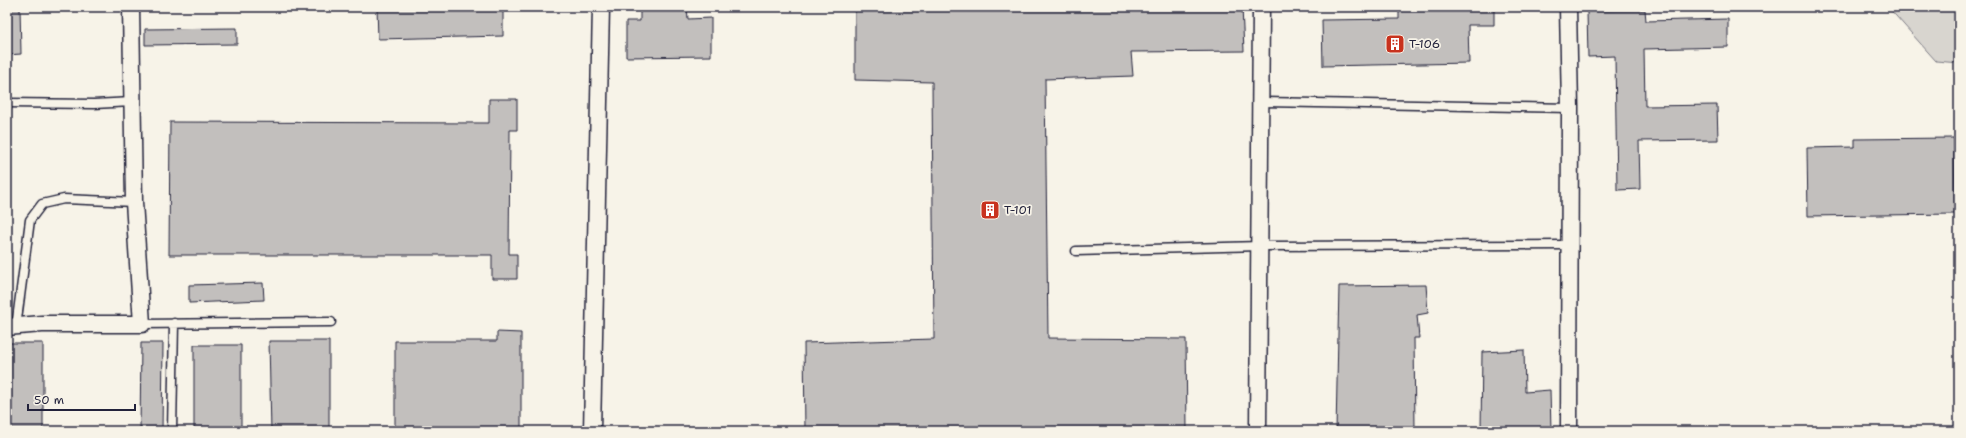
<svg xmlns="http://www.w3.org/2000/svg" width="1966" height="438" viewBox="0 0 1966 438" font-family="'Shantell Sans',sans-serif">
	<style>
		.green { fill: #d8d5cf; stroke: #7d7c85 }
		.building { fill: #c2bfbd; stroke: #22223b }
		.lines { fill: none; stroke-linecap: round; stroke-linejoin: round }
		.service-casing { stroke: #22223b; stroke-width: 11 }
		.minor-casing { stroke: #22223b; stroke-width: 19 }
		.service { stroke: #f7f3e8; stroke-width: 8 }
		.minor { stroke: #f7f3e8; stroke-width: 16 }
		.labels { text-anchor: middle; stroke-width: 3.5; stroke-linejoin: round; paint-order: stroke }
		.poi-label { font-size: 12px; fill: #22223b; stroke: #f7f3e8; text-anchor: start }
	</style>
	<rect width="100%" height="100%" fill="#f7f3e8"/>
	<filter id="ink" filterUnits="userSpaceOnUse"><feTurbulence type="fractalNoise" baseFrequency=".025" numOctaves="2"/><feDisplacementMap in="SourceGraphic" scale="8" xChannelSelector="R" yChannelSelector="G"/><feConvolveMatrix kernelMatrix="1 2 1 2 8 2 1 2 1" color-interpolation-filters="sRGB"/></filter>
	<g filter="url(#ink)">
		<!-- green -->
		<path class="green" d="M 1888,7 L 1959,7 L 1959,63 L 1936,61 Z"/>
		<!-- building -->
		<path class="building" d="M 7,7 L 20,7 L 21,54 L 7,55 Z
			M 377,7 L 503,7 L 503,36 L 378,39 Z
			M 640,7 L 687,7 L 688,19 L 711,18 L 711,56 L 626,57 L 626,21 L 640,21 Z
			M 855,7 L 1242,7 L 1244,51 L 1131,52 L 1133,76 L 1045,79 L 1048,338 L 1186,339 L 1187,431 L 805,431 L 804,343 L 934,339 L 932,82 L 855,80 Z
			M 1399,7 L 1494,7 L 1494,25 L 1468,25 L 1469,63 L 1323,66 L 1322,20 L 1399,19 Z
			M 1645,10 L 1646,21 L 1728,19 L 1728,47 L 1644,49 L 1645,106 L 1717,105 L 1718,140 L 1639,141 L 1640,189 L 1617,190 L 1615,56 L 1588,57 L 1587,11 Z
			M 237,28 L 237,44 L 145,45 L 145,29 Z
			M 489,99 L 517,99 L 517,130 L 510,130 L 509,254 L 517,254 L 517,279 L 492,279 L 492,255 L 169,255 L 170,122 L 489,123 Z
			M 1954,138 L 1955,214 L 1808,216 L 1807,148 L 1855,147 L 1855,139 Z
			M 263,283 L 264,300 L 189,303 L 189,285 Z
			M 1426,285 L 1428,313 L 1417,315 L 1419,338 L 1414,338 L 1415,431 L 1336,431 L 1339,286 Z
			M 497,332 L 521,333 L 521,431 L 395,431 L 395,341 L 497,341 Z
			M 269,341 L 329,341 L 329,431 L 271,431 Z
			M 7,343 L 43,343 L 43,431 L 7,431 Z
			M 141,343 L 163,343 L 162,431 L 140,431 Z
			M 194,345 L 241,345 L 241,431 L 194,431 Z
			M 1524,350 L 1525,392 L 1550,390 L 1551,431 L 1481,431 L 1482,352 Z"/>
		<g class="lines">
			<defs>
				<path id="service" d="M 1260,102 L 1570,108
					M 7,103 L 94,104 L 132,102
					M 1076,251 L 1260,246 L 1569,245
					M 142,324 L 331,322
					M 16,327 L 30,220 L 42,204 L 64,199 L 134,202
					M 172,431 L 174,323"/>
				<path id="minor" d="M 1568,7 L 1570,108 L 1569,431
					M 7,327 L 42,324 L 142,324 L 134,202 L 131,7
					M 592,431 L 601,7
					M 1258,431 L 1261,7"/>
			</defs>
			<!-- service casing -->
			<use href="#service" class="service-casing"/>
			<!-- minor casing -->
			<use href="#minor" class="minor-casing"/>
			<!-- service -->
			<use href="#service" class="service"/>
			<!-- minor -->
			<use href="#minor" class="minor"/>
		</g>
	</g>
	<!-- icons -->
	<defs>
		<symbol id="building-square" viewBox="-11 -11 22 22"><rect x="-9" y="-9" width="18" height="18" rx="4" fill="#c8321e" stroke="#f7f3e8"/><path d="M-4-6H4V6H1V3H-1V6H-4ZM-2.5-4.3h1.7v1.8h-1.7ZM.8-4.3h1.7v1.8H.8ZM-2.5-1h1.7V.8h-1.7ZM.8-1h1.7V.8H.8Z" fill="#fff"/></symbol>
	</defs>
	<g fill-rule="evenodd">
		<use href="#building-square" x="1384" y="33" width="22" height="22"/>
		<use href="#building-square" x="979" y="199" width="22" height="22"/>
	</g>
	<g class="labels">
		<!-- poi labels -->
		<g class="poi-label">
			<text x="1409" y="48">Т-106</text>
			<text x="1004" y="214">Т-101</text>
		</g>
	</g>
	<!-- margin -->
	<rect width="1966" height="438" fill="none" stroke="#f7f3e8" stroke-width="24"/>
	<rect x="12" y="12" width="1942" height="414" fill="none" stroke="#22223b" stroke-width="1.5" filter="url(#ink)"/>
	<!-- scale -->
	<path d="M28 404v6h107v-6" fill="none" stroke="#22223b" stroke-width="2"/>
	<text x="34" y="404" font-size="12" fill="#22223b" stroke="#f7f3e8" stroke-width="3" paint-order="stroke">50 m</text>
</svg>
